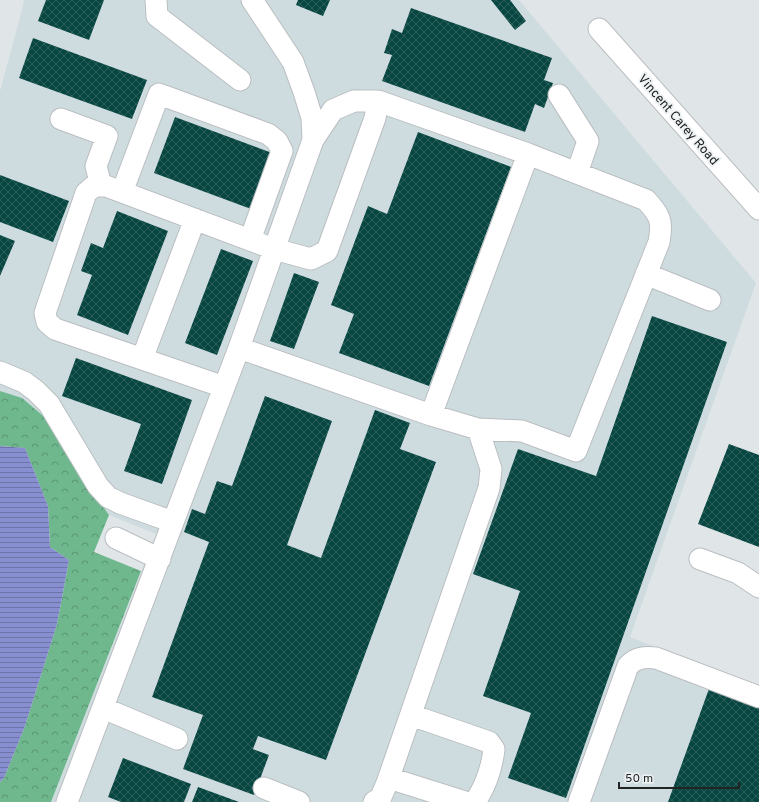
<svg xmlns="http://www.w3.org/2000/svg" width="759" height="802" viewBox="0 0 759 802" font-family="Overpass,sans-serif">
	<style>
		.built { fill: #cedce0; fill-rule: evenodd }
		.forest { fill: url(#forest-crowns) }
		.water { fill: url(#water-rules) }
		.building { fill: url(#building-cross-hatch) }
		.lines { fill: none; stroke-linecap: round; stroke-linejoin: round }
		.minor-casing { stroke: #babec0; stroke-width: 23 }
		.minor { stroke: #fff; stroke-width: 21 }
		.labels { text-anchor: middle; stroke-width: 4; stroke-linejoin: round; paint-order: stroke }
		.street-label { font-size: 13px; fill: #212323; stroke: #eef2f4 }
	</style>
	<defs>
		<pattern id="forest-crowns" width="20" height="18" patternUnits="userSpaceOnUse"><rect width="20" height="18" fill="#6fb88e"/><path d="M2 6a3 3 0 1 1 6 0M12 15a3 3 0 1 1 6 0" fill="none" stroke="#5b9574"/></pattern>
		<pattern id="water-rules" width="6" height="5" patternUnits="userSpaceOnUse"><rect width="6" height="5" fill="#888fd0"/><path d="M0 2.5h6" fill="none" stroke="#6f74a8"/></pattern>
		<pattern id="building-cross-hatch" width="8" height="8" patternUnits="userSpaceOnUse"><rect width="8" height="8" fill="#084642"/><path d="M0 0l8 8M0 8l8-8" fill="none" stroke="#2c5e5b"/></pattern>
	</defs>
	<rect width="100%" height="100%" fill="#e0e5e7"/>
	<!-- built -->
	<path class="built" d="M 24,0 L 519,0 L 756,283 L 630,637 L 759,689 L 668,802 L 51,802 L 156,534 L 109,515 L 22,398 L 0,391 L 0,91 L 22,10 ZM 411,8 L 551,58 L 544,80 L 553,83 L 544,108 L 535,104 L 525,132 L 383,81 L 392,55 L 384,53 L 392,30 L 402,33 ZM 33,38 L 147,80 L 133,119 L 19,78 ZM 175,117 L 251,209 L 154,173 ZM 265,396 L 332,421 L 287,545 L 321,558 L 410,423 L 400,449 L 436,462 L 326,760 L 258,736 L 253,749 L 269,755 L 254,795 L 183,769 L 203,715 L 152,697 L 209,542 L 184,532 L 192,509 L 205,514 L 217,481 L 232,486 ZM 518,449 L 596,476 L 566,798 L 531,713 L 483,696 L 520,591 L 474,574 Z"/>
	<!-- forest -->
	<path class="forest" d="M 0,391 L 22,398 L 54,425 L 87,484 L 109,515 L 94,552 L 141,571 L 51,802 L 0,802 L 0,782 L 4,778 L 25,726 L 57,624 L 69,560 L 50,547 L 48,506 L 25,448 L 0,446 Z"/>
	<!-- water -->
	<path class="water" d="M 0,446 L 25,448 L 48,506 L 50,547 L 69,560 L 57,624 L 25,726 L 4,778 L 0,782 Z"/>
	<!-- building -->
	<path class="building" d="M 46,0 L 104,0 L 89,40 L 38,21 Z
		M 298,0 L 330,0 L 323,16 L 296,5 Z
		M 491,0 L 510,0 L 526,21 L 515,30 Z
		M 411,8 L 552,58 L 544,80 L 553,83 L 544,108 L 535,104 L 525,132 L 382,81 L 392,55 L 384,53 L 392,29 L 402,33 Z
		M 33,38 L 147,80 L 132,119 L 19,78 Z
		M 175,117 L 272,153 L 251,209 L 154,173 Z
		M 418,132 L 511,167 L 429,386 L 339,353 L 354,314 L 331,305 L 368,206 L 387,214 Z
		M 0,175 L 69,201 L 53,242 L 0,222 Z
		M 117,211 L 168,231 L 128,335 L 77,315 L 92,275 L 81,271 L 91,243 L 103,248 Z
		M 0,235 L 15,241 L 0,276 Z
		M 221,249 L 253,261 L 217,355 L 185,343 Z
		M 294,273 L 319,282 L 294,349 L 270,341 Z
		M 652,316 L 727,342 L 566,798 L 508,778 L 531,713 L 483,696 L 520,591 L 473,574 L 518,449 L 596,476 Z
		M 76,358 L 192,400 L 162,484 L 124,471 L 141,424 L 62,396 Z
		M 265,396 L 332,421 L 287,545 L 321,558 L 375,410 L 410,423 L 400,449 L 436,462 L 326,760 L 258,736 L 253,749 L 269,755 L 254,795 L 183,769 L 203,715 L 152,697 L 209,542 L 184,532 L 192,509 L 205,514 L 217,481 L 232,486 Z
		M 729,444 L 759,455 L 759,547 L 698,524 Z
		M 710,686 L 759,704 L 759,802 L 668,802 Z
		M 123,758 L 191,784 L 184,802 L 121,802 L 108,797 Z
		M 198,787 L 239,802 L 192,802 Z"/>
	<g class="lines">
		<defs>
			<path id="minor" d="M 156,0 L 157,16 L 240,80
				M 252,0 L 293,62 L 304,92 L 312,118 L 313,140
				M 599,29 L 759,209
				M 559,95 L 588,141 L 577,173
				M 61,119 L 107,136 L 96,166 L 101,186
				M 122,192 L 159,94 L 268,134 L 277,141 L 282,151 L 250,240
				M 646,274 L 710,300
				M 142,359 L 195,219
				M 0,372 L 24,382 L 36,391 L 49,404 L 98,486 L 108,497 L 120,503 L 173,522
				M 224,387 L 55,329 L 47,322 L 45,313 L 86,193 L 94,186 L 106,186 L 274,249 L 311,259 L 327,251 L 375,118 L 378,101
				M 431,415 L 528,154
				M 116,538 L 160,559
				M 700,559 L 738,573 L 759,587
				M 103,708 L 177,739
				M 411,715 L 489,742 L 494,749 C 492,767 485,787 475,802 L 471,802
				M 389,778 L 465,802
				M 264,788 L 299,802
				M 67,802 L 239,348 L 313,140 L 333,110 L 354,101 L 378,101 L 528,154 L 646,200 C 660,215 663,221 659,242 L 576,451 L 522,431 L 478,429 L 431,415 L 239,348
				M 374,802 L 381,797 L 387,783 L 489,488 L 491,469 L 478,429
				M 579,802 L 628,666 C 636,657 645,657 656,658 L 759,697"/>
		</defs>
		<!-- minor casing -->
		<use href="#minor" class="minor-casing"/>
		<!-- minor -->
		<use href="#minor" class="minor"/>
	</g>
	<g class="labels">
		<!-- street labels -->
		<g class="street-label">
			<text transform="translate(679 119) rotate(49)" y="5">Vincent Carey Road</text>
		</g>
	</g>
	<!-- scale -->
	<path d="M619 782v6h120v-6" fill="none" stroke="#212323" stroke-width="2"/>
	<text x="625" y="782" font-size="12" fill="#212323" stroke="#eef2f4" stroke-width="3" paint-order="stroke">50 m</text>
</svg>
